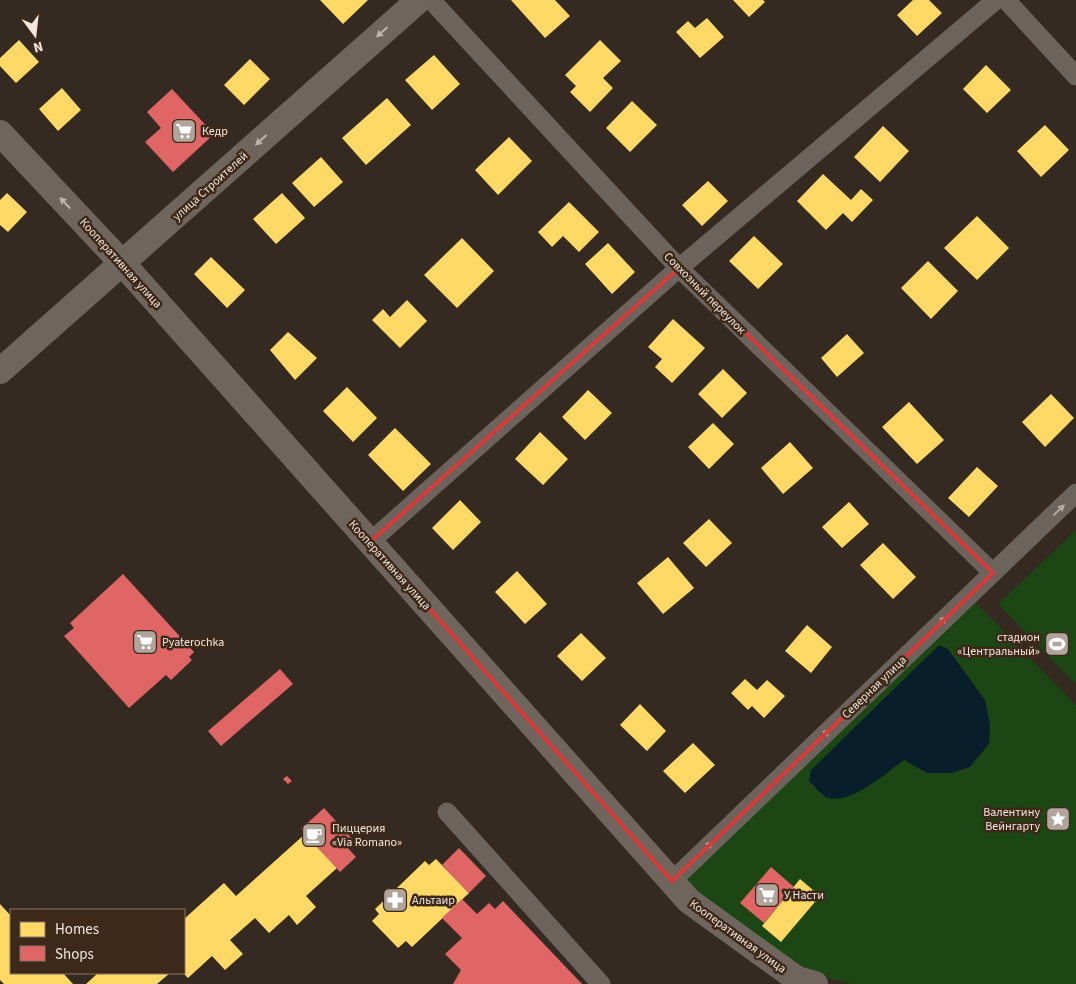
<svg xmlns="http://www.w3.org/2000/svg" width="1076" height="984" viewBox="0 0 1076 984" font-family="'Source Sans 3',sans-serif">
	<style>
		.green { fill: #1c4614 }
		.water { fill: #091e2b }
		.homes { fill: #ffd966 }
		.shops { fill: #e06666 }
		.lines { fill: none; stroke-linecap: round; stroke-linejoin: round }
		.street { stroke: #6c635c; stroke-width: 19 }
		.secondary { stroke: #70655c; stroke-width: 26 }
		.oneway { fill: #bfb2a9 }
		.oneway2 { fill: #b6aba2 }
		.marked { fill: none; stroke: #d93b3a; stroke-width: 4; stroke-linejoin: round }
		.labels { text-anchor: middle; stroke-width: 5; stroke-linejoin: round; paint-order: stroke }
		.poi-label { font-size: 12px; fill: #f3e6dc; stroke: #3d2919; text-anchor: start }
		.street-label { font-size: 12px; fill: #f3e6dc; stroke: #3d2919 }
	</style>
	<rect width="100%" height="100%" fill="#352a21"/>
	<!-- green -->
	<path class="green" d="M 1076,530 L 1076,684 L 998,604 Z
		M 974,601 L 1076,705 L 1076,984 L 852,984 L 800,971 L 683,880 Z"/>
	<!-- water -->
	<path class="water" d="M 939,645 L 948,649 L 985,700 L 990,724 L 989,744 L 970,767 L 952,773 L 927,773 L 904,760 C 886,773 848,807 826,797 C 820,794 814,785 809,781 L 811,770 Z"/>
	<!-- homes -->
	<path class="homes" d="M 320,0 L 368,0 L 343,24 Z
		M 511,0 L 555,0 L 570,16 L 545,38 Z
		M 733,0 L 763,0 L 765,2 L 749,17 Z
		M 913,0 L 929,0 L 942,13 L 917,36 L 897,15 Z
		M 707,18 L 724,37 L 700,58 L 676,32 L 688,21 L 695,28 Z
		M 19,40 L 39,62 L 16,83 L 0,66 L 0,58 Z
		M 600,40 L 621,61 L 603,78 L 613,88 L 590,112 L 570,92 L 576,86 L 565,75 Z
		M 434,55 L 460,84 L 432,110 L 405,80 Z
		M 250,59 L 270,79 L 244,105 L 224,85 Z
		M 986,65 L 1011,90 L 987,113 L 963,89 Z
		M 62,88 L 81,110 L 58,131 L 39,109 Z
		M 387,98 L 411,125 L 366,165 L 342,138 Z
		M 632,101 L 657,125 L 630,152 L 606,128 Z
		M 1045,125 L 1069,150 L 1041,177 L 1017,151 Z
		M 883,126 L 909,151 L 880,182 L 854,157 Z
		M 509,137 L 532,161 L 498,195 L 475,170 Z
		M 321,157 L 343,182 L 314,207 L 292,183 Z
		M 823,174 L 851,200 L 861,189 L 873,200 L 852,222 L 843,213 L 826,230 L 797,201 Z
		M 708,181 L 728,201 L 702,226 L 682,205 Z
		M 7,193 L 27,212 L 8,232 L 0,225 L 0,200 Z
		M 282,193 L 305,218 L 276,244 L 253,219 Z
		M 569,202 L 599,232 L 579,252 L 563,236 L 552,247 L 538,232 Z
		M 977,216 L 1009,248 L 977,280 L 944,248 Z
		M 754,236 L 783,264 L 758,289 L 729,261 Z
		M 462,238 L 494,271 L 457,308 L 424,275 Z
		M 608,243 L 635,272 L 612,294 L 585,264 Z
		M 211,257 L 245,290 L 227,308 L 194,274 Z
		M 928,261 L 958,291 L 931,319 L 901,288 Z
		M 407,300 L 427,321 L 400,348 L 372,320 L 383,309 L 390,317 Z
		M 673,319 L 705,348 L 672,383 L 655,367 L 662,359 L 648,347 Z
		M 288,332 L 317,358 L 295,380 L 270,350 Z
		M 847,334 L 864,353 L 837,377 L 821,358 Z
		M 723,369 L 747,393 L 722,418 L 698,394 Z
		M 347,387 L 377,418 L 353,442 L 323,411 Z
		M 588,390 L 612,413 L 585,440 L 562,417 Z
		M 1051,394 L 1074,418 L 1045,447 L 1022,422 Z
		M 909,402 L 944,440 L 917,464 L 882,427 Z
		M 713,423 L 734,444 L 709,469 L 688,447 Z
		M 395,428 L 431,464 L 403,491 L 368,455 Z
		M 540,432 L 568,459 L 543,485 L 515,459 Z
		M 790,442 L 813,468 L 783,494 L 761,468 Z
		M 977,467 L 998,486 L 969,517 L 948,498 Z
		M 460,500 L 481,522 L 453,550 L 432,528 Z
		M 849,502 L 869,524 L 842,548 L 822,527 Z
		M 709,519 L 732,543 L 706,567 L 683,543 Z
		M 883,543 L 916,577 L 893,599 L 860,565 Z
		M 668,557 L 694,588 L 663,614 L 637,583 Z
		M 517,571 L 547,604 L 525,624 L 495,592 Z
		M 807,625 L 832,647 L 811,673 L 785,651 Z
		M 581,633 L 606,658 L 582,681 L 557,656 Z
		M 745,679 L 757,690 L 767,680 L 785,696 L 764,718 L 752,706 L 748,710 L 731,693 Z
		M 640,704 L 666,731 L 647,751 L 620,725 Z
		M 693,743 L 715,765 L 685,793 L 663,771 Z
		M 305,834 L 337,868 L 306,896 L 316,907 L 297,925 L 289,915 L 269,933 L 255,918 L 230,940 L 243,954 L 225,970 L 212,956 L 188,978 L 184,974 L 184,919 L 224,883 L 236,896 Z
		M 436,859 L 469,893 L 412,947 L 406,941 L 398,948 L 372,921 L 379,914 L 375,909 L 425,861 L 429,865 Z
		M 800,879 L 820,896 L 781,942 L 762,926 Z
		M 0,904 L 11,916 L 11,973 L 63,973 L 73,984 L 4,984 L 0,980 Z
		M 98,973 L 170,973 L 157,984 L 86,984 Z"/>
	<!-- shops -->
	<path class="shops" d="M 172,89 L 214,134 L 173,172 L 145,142 L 161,128 L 147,112 Z
		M 123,574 L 194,652 L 189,657 L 192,660 L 171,680 L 166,675 L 129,708 L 64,636 L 74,628 L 70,623 Z
		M 280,669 L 293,684 L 221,746 L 208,731 Z
		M 287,776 L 292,781 L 288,784 L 283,779 Z
		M 324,808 L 353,840 L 346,846 L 356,857 L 340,872 L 301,829 Z
		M 459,848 L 486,876 L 469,893 L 442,865 Z
		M 771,867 L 794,887 L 764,923 L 740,903 Z
		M 462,899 L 477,914 L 489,903 L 495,909 L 503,901 L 582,984 L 453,984 L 461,970 L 445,954 L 462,938 L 442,918 Z"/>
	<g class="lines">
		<!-- street -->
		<path class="street" d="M 431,0 L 679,268 L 993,573
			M 1006,0 L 1076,76
			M 370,542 L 679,268 L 996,0
			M 447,812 L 601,984
			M 672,881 L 1076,493"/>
		<!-- secondary -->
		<path class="secondary" d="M 0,133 L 123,264 L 689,901 L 797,979 L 815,984
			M 0,371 L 419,0"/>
	</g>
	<!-- one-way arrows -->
	<defs><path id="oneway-solid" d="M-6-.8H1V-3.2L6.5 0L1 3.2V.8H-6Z" transform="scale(1.25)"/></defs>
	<g class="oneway">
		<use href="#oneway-solid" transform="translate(382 32) rotate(138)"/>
		<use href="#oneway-solid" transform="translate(261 140) rotate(138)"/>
		<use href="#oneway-solid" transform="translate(65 203) rotate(-133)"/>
	</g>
	<g class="oneway2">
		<use href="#oneway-solid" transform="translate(1059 510) rotate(-44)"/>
		<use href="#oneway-solid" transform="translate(941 622) rotate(-44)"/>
		<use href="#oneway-solid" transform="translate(824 735) rotate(-44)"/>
		<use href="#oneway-solid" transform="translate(707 847) rotate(-44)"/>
	</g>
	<!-- marked area -->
	<path class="marked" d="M 679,268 L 993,573 L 672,881 L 370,542 Z"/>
	<!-- icons -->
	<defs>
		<symbol id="supermarket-square" viewBox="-11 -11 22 22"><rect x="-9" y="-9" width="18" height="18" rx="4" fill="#b0a49b" stroke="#3d2919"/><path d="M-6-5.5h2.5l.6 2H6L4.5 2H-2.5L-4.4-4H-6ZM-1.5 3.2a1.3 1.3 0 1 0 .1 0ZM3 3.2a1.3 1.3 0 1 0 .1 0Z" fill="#fff"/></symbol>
		<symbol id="stadium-square" viewBox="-11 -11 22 22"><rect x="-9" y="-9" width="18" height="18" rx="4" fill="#b0a49b" stroke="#3d2919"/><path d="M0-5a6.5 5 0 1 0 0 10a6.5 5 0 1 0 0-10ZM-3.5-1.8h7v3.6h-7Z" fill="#fff"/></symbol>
		<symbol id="sight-square" viewBox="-11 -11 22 22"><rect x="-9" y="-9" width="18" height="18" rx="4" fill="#b0a49b" stroke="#3d2919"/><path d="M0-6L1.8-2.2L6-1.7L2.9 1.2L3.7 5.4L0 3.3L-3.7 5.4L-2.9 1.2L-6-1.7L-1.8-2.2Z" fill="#fff"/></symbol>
		<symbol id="cafe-square" viewBox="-11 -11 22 22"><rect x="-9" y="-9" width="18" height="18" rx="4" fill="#b0a49b" stroke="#3d2919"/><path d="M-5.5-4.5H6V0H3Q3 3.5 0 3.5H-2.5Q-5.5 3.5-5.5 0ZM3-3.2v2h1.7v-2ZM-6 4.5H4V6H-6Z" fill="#fff"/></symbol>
		<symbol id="pharmacy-square" viewBox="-11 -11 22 22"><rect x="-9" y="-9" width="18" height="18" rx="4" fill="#b0a49b" stroke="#3d2919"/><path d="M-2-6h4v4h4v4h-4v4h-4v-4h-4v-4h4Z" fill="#fff"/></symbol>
	</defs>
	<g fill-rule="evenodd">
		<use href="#supermarket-square" x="170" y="117" width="28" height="28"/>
		<use href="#supermarket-square" x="131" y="628" width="28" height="28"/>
		<use href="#stadium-square" x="1043" y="630" width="28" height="28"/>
		<use href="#sight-square" x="1044" y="805" width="28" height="28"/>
		<use href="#cafe-square" x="300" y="821" width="28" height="28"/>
		<use href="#supermarket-square" x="753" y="881" width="28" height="28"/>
		<use href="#pharmacy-square" x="381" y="886" width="28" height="28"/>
	</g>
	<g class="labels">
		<!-- poi labels -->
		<g class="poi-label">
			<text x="202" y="135">Кедр</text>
			<text x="1040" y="641" text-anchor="end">стадион<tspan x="1040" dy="14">«Центральный»</tspan></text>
			<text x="162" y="646">Pyaterochka</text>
			<text x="1040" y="816" text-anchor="end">Валентину<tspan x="1040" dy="14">Вейнгарту</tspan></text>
			<text x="332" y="832">Пиццерия<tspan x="332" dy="14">«Via Romano»</tspan></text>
			<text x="784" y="899">У Насти</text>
			<text x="412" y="904">Альтаир</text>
		</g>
		<!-- street labels -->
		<g class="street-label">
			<text transform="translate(210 186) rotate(-42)" y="4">улица Строителей</text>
			<text transform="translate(121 263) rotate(48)" y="4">Кооперативная улица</text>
			<text transform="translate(705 293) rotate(45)" y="4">Совхозный переулок</text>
			<text transform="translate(390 565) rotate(48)" y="4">Кооперативная улица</text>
			<text transform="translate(874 687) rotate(-44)" y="4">Северная улица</text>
			<text transform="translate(738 936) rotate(36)" y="4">Кооперативная улица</text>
		</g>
	</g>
	<!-- legend -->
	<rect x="10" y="909" width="175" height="65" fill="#3d2919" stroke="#867567"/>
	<rect x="20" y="922" width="25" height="15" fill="#ffd966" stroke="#867567"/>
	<text x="55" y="934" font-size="15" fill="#f3e6dc">Homes</text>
	<rect x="20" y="946" width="25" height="15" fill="#e06666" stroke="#867567"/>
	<text x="55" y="959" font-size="15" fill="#f3e6dc">Shops</text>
	<!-- north arrow -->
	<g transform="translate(35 35) rotate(165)" stroke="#3d2919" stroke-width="4" paint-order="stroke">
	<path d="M0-4L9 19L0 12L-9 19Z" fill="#f3e6dc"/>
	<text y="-8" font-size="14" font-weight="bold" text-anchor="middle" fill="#f3e6dc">N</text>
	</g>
</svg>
